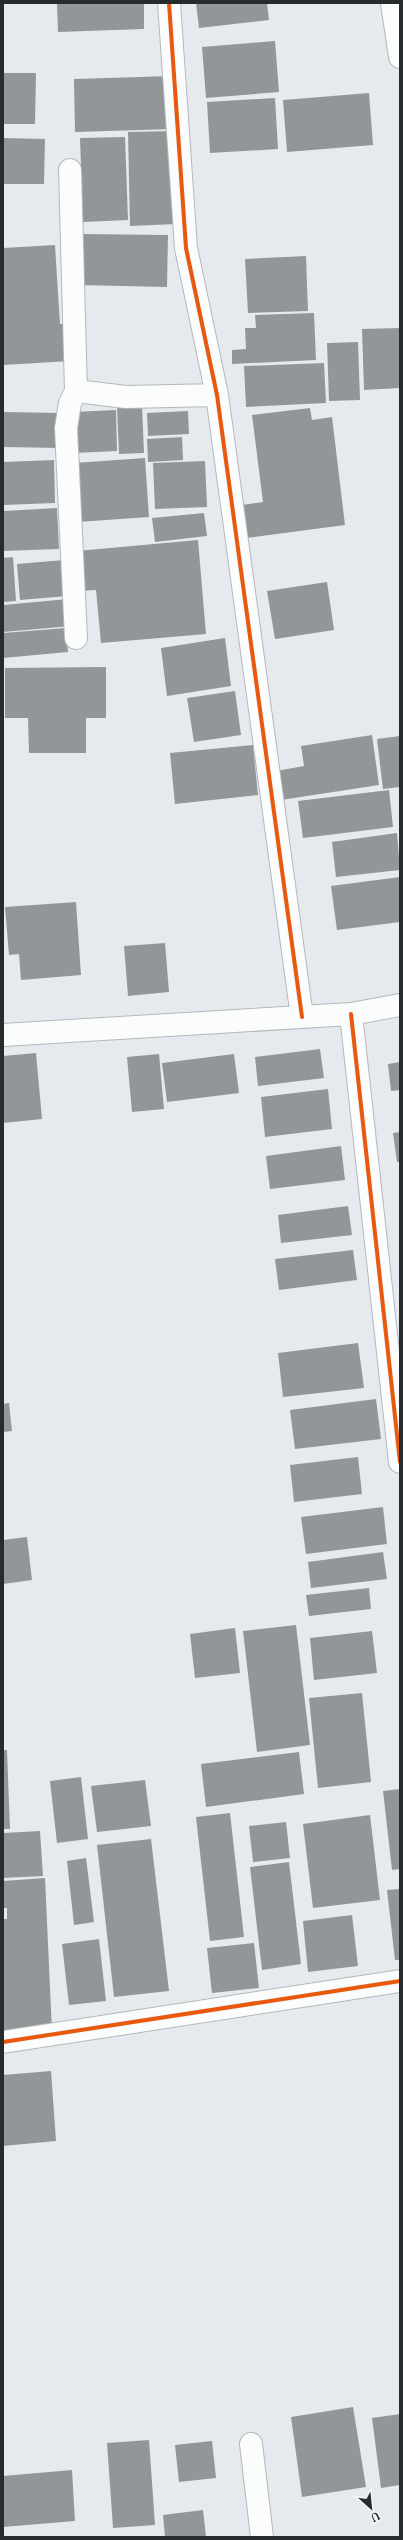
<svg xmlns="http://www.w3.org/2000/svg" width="403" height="2540" viewBox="0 0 403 2540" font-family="Merriweather,serif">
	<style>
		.building { fill: #939699 }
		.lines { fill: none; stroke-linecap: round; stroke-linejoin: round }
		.minor-casing { stroke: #b4b8bb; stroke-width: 24 }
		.minor { stroke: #fbfcfc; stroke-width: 22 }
		.cycleway-casing { stroke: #f1f8fe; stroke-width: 6 }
		.cycleway { stroke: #e8590c; stroke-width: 4 }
	</style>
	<rect width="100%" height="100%" fill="#e6eaee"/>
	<!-- building -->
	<path class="building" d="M 57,3 L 144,3 L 144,29 L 58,32 Z
		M 196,3 L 267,3 L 269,20 L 199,28 Z
		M 275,41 L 279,92 L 206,98 L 202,47 Z
		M 3,73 L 36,73 L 35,124 L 3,124 Z
		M 172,76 L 173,129 L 75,132 L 74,79 Z
		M 369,93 L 373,145 L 287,152 L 283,100 Z
		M 275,98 L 278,149 L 210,153 L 207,102 Z
		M 176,131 L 177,224 L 130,226 L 128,132 Z
		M 125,137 L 128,220 L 83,222 L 80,138 Z
		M 3,138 L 45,139 L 44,184 L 3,184 Z
		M 80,234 L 168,235 L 167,287 L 79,285 Z
		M 55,245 L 60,324 L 68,324 L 70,361 L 3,365 L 3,248 Z
		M 306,256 L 308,311 L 248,313 L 245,259 Z
		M 314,313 L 316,360 L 232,364 L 232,350 L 246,349 L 245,328 L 256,328 L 255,315 Z
		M 400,328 L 400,388 L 364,390 L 362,329 Z
		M 358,342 L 360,400 L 329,401 L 327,343 Z
		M 324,363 L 326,403 L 246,407 L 244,366 Z
		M 142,406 L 144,453 L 119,454 L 117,407 Z
		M 310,408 L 312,420 L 332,417 L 345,525 L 246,538 L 242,505 L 263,502 L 252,415 Z
		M 116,410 L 117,451 L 74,453 L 73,412 Z
		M 188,411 L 189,434 L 148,436 L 147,413 Z
		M 3,412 L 62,413 L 61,448 L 3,447 Z
		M 182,437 L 183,460 L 148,462 L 147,439 Z
		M 145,458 L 149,517 L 78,522 L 74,463 Z
		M 54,460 L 55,503 L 3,505 L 3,462 Z
		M 205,461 L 207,507 L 155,509 L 153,463 Z
		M 57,508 L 59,549 L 3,551 L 3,511 Z
		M 204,513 L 207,536 L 155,542 L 152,518 Z
		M 198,540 L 206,634 L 101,643 L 96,590 L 80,591 L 77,551 Z
		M 13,557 L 16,601 L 3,602 L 3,558 Z
		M 64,560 L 68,596 L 20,600 L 17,564 Z
		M 327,582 L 334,630 L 275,639 L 267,591 Z
		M 68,599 L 71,626 L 3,632 L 3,605 Z
		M 66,628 L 68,652 L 3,658 L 3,633 Z
		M 225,638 L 231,686 L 167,696 L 161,648 Z
		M 106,667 L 106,718 L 86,718 L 86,753 L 29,753 L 28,718 L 5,718 L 5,668 Z
		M 235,691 L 241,735 L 194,742 L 187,698 Z
		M 372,735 L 379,785 L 281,800 L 276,771 L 304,766 L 301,746 Z
		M 400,736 L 400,787 L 383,789 L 377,739 Z
		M 253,745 L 258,795 L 175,804 L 170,753 Z
		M 389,790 L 393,827 L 303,838 L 298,801 Z
		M 397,833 L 400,870 L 336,877 L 332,842 Z
		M 400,877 L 400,922 L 337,930 L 331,886 Z
		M 76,902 L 81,975 L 21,980 L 19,954 L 9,955 L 5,907 Z
		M 165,943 L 169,992 L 128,996 L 124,946 Z
		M 320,1049 L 324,1078 L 258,1086 L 255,1057 Z
		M 36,1053 L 42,1119 L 3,1123 L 3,1056 Z
		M 159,1054 L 164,1109 L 132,1112 L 127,1057 Z
		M 234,1054 L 239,1093 L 167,1102 L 162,1063 Z
		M 400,1062 L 400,1090 L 391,1091 L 388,1064 Z
		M 328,1089 L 332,1129 L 265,1137 L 261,1097 Z
		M 400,1132 L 400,1162 L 397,1162 L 393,1133 Z
		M 341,1146 L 345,1180 L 270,1189 L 266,1156 Z
		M 348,1206 L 352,1235 L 281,1243 L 278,1215 Z
		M 353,1250 L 357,1280 L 279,1290 L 275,1259 Z
		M 358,1343 L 364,1388 L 283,1397 L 278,1353 Z
		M 376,1399 L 381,1439 L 295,1449 L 290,1410 Z
		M 9,1403 L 12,1431 L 3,1432 L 3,1404 Z
		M 358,1457 L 362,1494 L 294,1502 L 290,1465 Z
		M 383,1507 L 387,1544 L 306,1554 L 301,1517 Z
		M 27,1537 L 32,1580 L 3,1584 L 3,1540 Z
		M 383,1552 L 387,1579 L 311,1588 L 308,1562 Z
		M 369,1588 L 371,1609 L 309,1616 L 306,1595 Z
		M 296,1625 L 310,1745 L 257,1752 L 243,1631 Z
		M 235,1628 L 240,1673 L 195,1678 L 190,1634 Z
		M 372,1631 L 377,1673 L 314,1680 L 310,1638 Z
		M 362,1693 L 371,1782 L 318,1788 L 309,1698 Z
		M 3,1750 L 7,1750 L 10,1829 L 3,1829 Z
		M 299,1752 L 304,1794 L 206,1807 L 201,1764 Z
		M 81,1777 L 88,1839 L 57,1843 L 50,1781 Z
		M 145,1780 L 151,1826 L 97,1832 L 91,1786 Z
		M 400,1789 L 400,1869 L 392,1870 L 383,1791 Z
		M 230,1813 L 244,1937 L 210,1941 L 196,1817 Z
		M 370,1815 L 380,1900 L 313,1908 L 303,1824 Z
		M 286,1822 L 290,1858 L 253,1862 L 249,1826 Z
		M 40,1831 L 43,1876 L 3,1878 L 3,1833 Z
		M 151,1839 L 169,1991 L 114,1997 L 97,1845 Z
		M 86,1858 L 94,1922 L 74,1925 L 67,1861 Z
		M 289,1862 L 301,1964 L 262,1970 L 250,1867 Z
		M 45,1878 L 52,2031 L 3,2034 L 3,1919 L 7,1919 L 7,1908 L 3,1908 L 3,1881 Z
		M 400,1889 L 400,1960 L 395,1960 L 387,1890 Z
		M 352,1915 L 358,1966 L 308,1972 L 303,1921 Z
		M 99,1939 L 106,2001 L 69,2005 L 62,1944 Z
		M 254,1943 L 259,1988 L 212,1993 L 207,1948 Z
		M 51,2071 L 56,2141 L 3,2146 L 3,2075 Z
		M 353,2407 L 366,2487 L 302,2497 L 291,2417 Z
		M 400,2414 L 400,2485 L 381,2488 L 372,2418 Z
		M 149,2440 L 155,2525 L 113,2528 L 107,2443 Z
		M 212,2441 L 216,2478 L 179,2482 L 175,2445 Z
		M 72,2470 L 75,2521 L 3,2527 L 3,2476 Z
		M 203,2510 L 206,2537 L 165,2537 L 163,2515 Z"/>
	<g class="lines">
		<defs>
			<path id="minor" d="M 169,3 L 186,248 L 217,395 L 302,1017
				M 392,3 L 400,57
				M 70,170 L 76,391 L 126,397 L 217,395
				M 76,391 L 70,403 L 66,428 L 76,638
				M 351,1014 L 400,1462
				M 3,1035 L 351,1014 L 400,1005
				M 3,2042 L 400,1981
				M 251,2444 L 262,2537"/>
		</defs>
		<!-- minor casing -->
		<use href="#minor" class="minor-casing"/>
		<!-- minor -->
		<use href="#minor" class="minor"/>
		<defs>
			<path id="cycleway" d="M 169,3 L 186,248 L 217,395 L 302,1017
				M 351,1014 L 400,1462
				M 3,2042 L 400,1981"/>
		</defs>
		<!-- cycleway casing -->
		<use href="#cycleway" class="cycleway-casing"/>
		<!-- cycleway -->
		<use href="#cycleway" class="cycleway"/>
	</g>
	<!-- border -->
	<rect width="403" height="2540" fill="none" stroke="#282b2e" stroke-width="8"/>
	<!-- north arrow -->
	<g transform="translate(371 2508) rotate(153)" stroke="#f1f8fe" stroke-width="3" paint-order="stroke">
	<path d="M0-3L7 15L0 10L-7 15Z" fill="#282b2e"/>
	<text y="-6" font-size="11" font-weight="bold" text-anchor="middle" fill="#282b2e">U</text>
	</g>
</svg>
